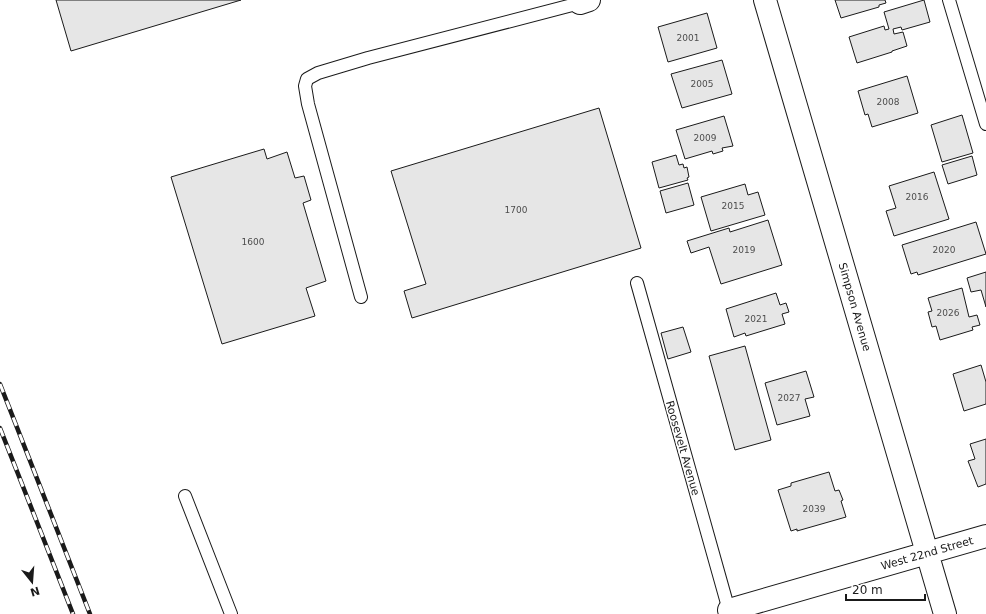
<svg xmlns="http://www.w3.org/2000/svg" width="986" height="614" viewBox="0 0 986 614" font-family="'DejaVu Sans',sans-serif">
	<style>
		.building { fill: #e6e6e6; stroke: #1a1a1a }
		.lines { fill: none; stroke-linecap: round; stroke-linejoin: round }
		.service-casing { stroke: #1a1a1a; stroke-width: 14 }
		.minor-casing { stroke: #1a1a1a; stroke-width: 24 }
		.service { stroke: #fff; stroke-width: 12 }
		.minor { stroke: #fff; stroke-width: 22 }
		.rail-casing { stroke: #1a1a1a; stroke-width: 4.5 }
		.rail { stroke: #fff; stroke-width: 3; stroke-dasharray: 9; stroke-linecap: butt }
		.labels { text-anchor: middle; stroke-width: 3; stroke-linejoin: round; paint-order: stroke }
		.number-label { font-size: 9px; fill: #4d4d4d }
		.street-label { font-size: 11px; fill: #1a1a1a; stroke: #fff }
	</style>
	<rect width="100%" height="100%" fill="#fff"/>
	<!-- building -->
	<path class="building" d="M 56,0 L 241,0 L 71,51 Z
		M 835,0 L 885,0 L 886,3 L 879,5 L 879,7 L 841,18 Z
		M 924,0 L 930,22 L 902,30 L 901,27 L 893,29 L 894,34 L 903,32 L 907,46 L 892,51 L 892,52 L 857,63 L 849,37 L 884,26 L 885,30 L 889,29 L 884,12 Z
		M 707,13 L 717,48 L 668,62 L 658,27 Z
		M 722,60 L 732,94 L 682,108 L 671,74 Z
		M 907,76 L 918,113 L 872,127 L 868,114 L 865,115 L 858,91 Z
		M 599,108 L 641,248 L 412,318 L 404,291 L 426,284 L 391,171 Z
		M 962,115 L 973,153 L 942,162 L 931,125 Z
		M 724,116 L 733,146 L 722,148 L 723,151 L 713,154 L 712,151 L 685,159 L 676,130 Z
		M 264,149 L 267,159 L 287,152 L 295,178 L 304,176 L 311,200 L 303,203 L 326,281 L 306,288 L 315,316 L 222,344 L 171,177 Z
		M 676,155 L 679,165 L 683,164 L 684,168 L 687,167 L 689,177 L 687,178 L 688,180 L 659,188 L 652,162 Z
		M 972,156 L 977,175 L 948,184 L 942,165 Z
		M 934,172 L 949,219 L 894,236 L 886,211 L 896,208 L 889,186 Z
		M 688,183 L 694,205 L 666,213 L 660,191 Z
		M 745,184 L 748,195 L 758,192 L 765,215 L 711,231 L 701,197 Z
		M 768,220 L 782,265 L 721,284 L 709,247 L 691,253 L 687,241 L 729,228 L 730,232 Z
		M 976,222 L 986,254 L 918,275 L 917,272 L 911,274 L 902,245 Z
		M 986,272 L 986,307 L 981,290 L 971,292 L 967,278 Z
		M 962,288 L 969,317 L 977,315 L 980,325 L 972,327 L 973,330 L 940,340 L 936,326 L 932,327 L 928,312 L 932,311 L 928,298 Z
		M 776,293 L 780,305 L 786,303 L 789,312 L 782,314 L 785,324 L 746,336 L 745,333 L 734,337 L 726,309 Z
		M 683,327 L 691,352 L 668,359 L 661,333 Z
		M 745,346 L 771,440 L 735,450 L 709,356 Z
		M 981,365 L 986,382 L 986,404 L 964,411 L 953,374 Z
		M 806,371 L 814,397 L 805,399 L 810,416 L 777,425 L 765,383 Z
		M 986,439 L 986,484 L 978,487 L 968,461 L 975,459 L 970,444 Z
		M 829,472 L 835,491 L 839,490 L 843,500 L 841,501 L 846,517 L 797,531 L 797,529 L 791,531 L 778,490 L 791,486 L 791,483 Z"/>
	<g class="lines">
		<defs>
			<path id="service" d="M 949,0 L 986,124
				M 637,283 L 730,614
				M 361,297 L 308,104 L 305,86 L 307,79 L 318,73 L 368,58 L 580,3
				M 185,496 L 231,614"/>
			<path id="minor" d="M 765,0 L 945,614
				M 580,3 L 589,0
				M 729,610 L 986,536"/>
		</defs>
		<!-- service casing -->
		<use href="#service" class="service-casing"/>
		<!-- minor casing -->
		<use href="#minor" class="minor-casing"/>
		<!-- service -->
		<use href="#service" class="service"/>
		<!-- minor -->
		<use href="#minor" class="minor"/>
		<defs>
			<path id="rail" d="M 0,384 L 90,614
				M 0,428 L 73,614"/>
		</defs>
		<!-- rail casing -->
		<use href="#rail" class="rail-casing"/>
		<!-- rail -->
		<use href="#rail" class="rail"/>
	</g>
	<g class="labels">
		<!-- number labels -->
		<g class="number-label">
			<text x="688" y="41">2001</text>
			<text x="702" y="87">2005</text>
			<text x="888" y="105">2008</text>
			<text x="705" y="141">2009</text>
			<text x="917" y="200">2016</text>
			<text x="733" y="209">2015</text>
			<text x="516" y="213">1700</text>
			<text x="253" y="245">1600</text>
			<text x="744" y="253">2019</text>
			<text x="944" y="253">2020</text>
			<text x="948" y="316">2026</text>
			<text x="756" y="322">2021</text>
			<text x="789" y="401">2027</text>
			<text x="814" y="512">2039</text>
		</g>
		<!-- street labels -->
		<g class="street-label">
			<text transform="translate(855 307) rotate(74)" y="4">Simpson Avenue</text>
			<text transform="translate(683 448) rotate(74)" y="4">Roosevelt Avenue</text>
			<text transform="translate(927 553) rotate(-16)" y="4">West 22nd Street</text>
		</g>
	</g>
	<!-- north arrow -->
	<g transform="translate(32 582) rotate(163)" stroke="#ffffff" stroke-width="3" paint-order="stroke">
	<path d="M0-3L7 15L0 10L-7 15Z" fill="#1a1a1a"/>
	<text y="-6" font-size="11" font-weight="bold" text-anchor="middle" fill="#1a1a1a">N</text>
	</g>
	<!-- scale -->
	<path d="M846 594v6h79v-6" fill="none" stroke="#1a1a1a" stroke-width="2"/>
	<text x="852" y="594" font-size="12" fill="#1a1a1a" stroke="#ffffff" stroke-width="3" paint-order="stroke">20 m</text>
</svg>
